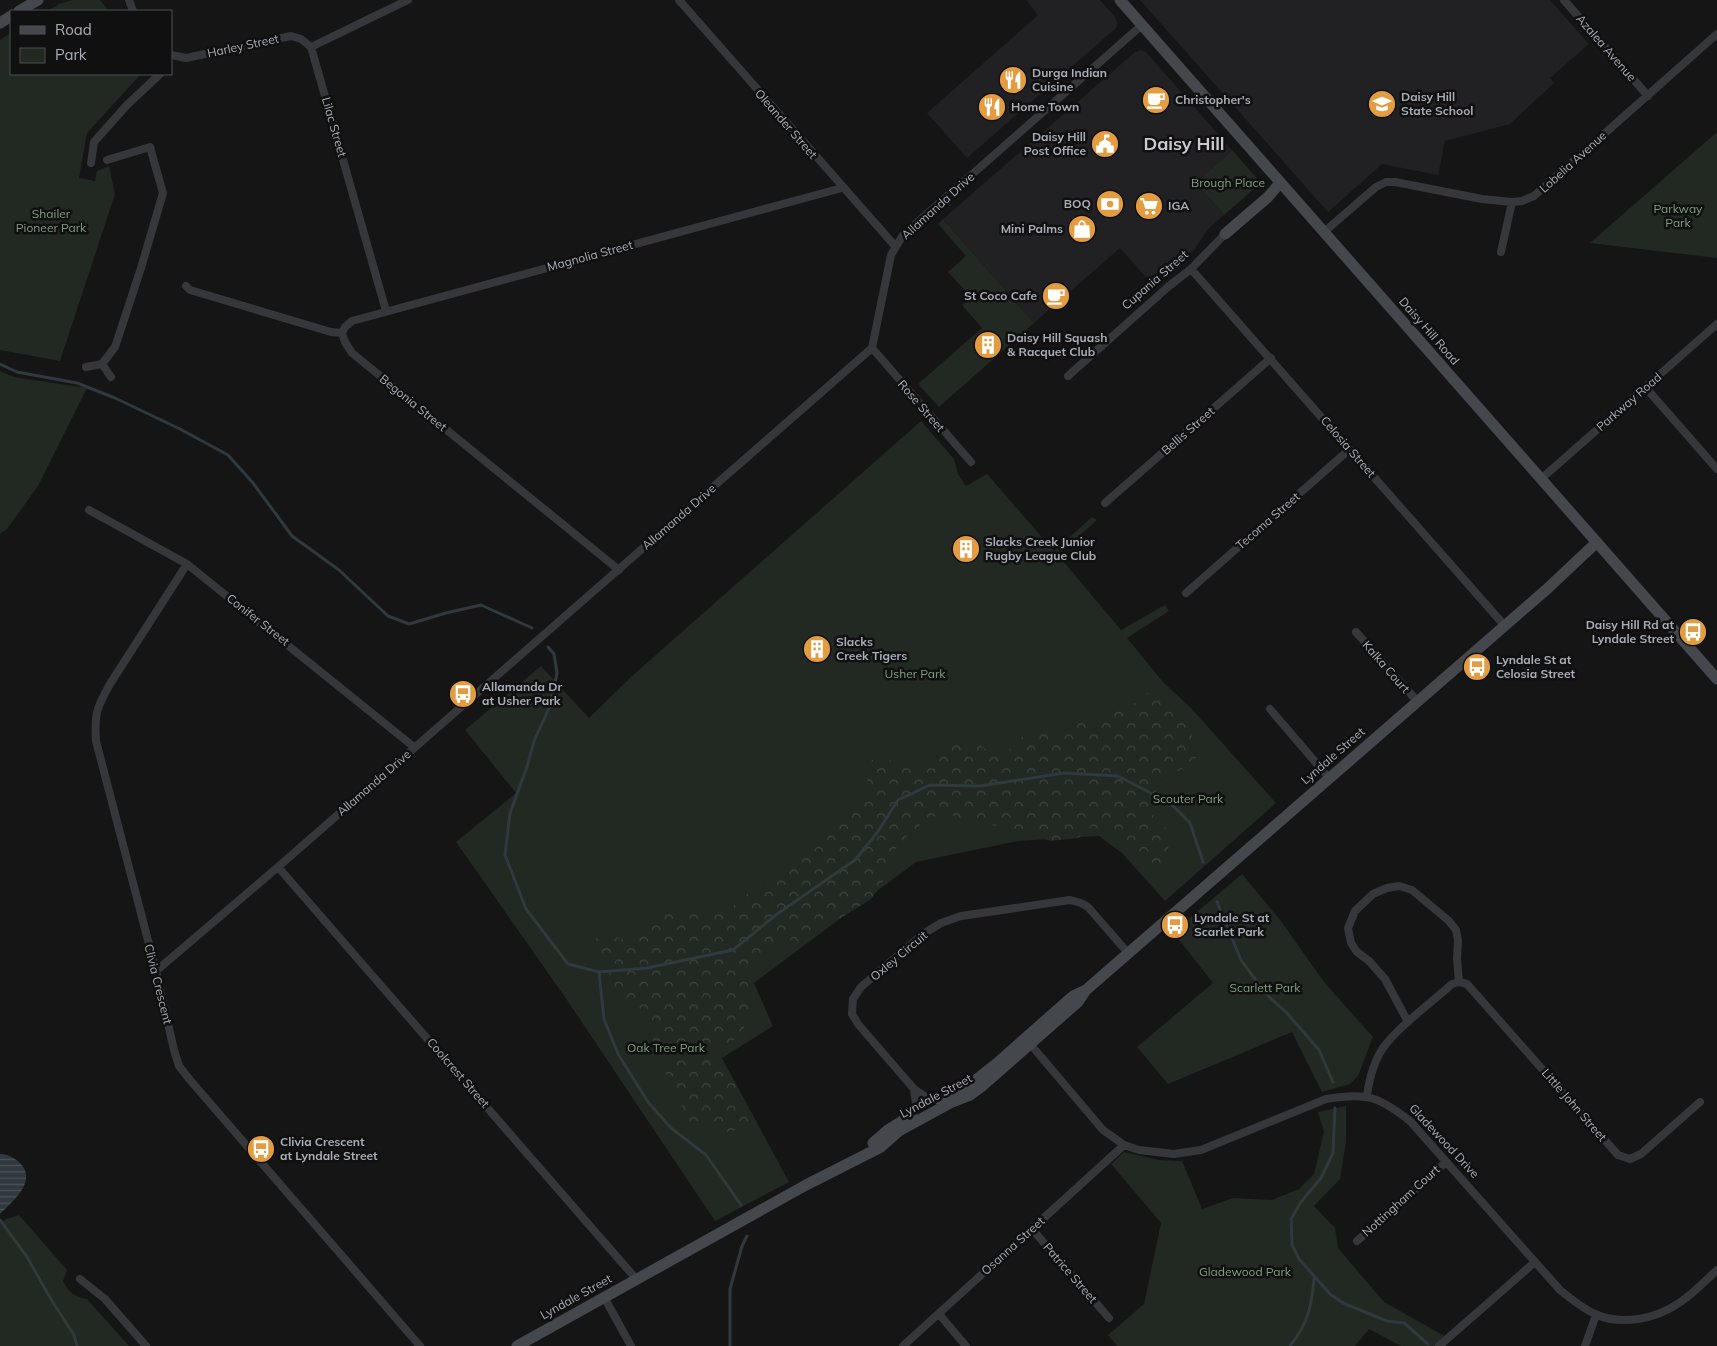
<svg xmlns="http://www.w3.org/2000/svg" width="1717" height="1346" viewBox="0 0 1717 1346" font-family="Mulish,sans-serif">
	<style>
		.built { fill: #212123 }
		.green { fill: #212922 }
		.forest { fill: url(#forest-crowns) }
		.water { fill: url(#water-rules) }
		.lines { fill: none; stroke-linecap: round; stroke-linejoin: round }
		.stream { stroke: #2f393e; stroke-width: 3 }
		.street { stroke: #36373b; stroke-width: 8 }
		.secondary { stroke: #44474b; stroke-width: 11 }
		.labels { text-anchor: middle; stroke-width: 5; stroke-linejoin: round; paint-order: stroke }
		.street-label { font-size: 12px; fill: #a8adb6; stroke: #101011 }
		.poi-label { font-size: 12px; font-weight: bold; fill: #a8adb6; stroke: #101011; text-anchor: start }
		.park-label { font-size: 12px; fill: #819f80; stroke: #101011 }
		.district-label { font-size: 18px; font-weight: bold; fill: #c8ccd2; stroke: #101011 }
	</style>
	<defs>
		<pattern id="forest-crowns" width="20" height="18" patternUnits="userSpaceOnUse" patternTransform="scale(1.25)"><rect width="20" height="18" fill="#212922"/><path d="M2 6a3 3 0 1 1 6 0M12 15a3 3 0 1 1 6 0" fill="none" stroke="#3e4540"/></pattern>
		<pattern id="water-rules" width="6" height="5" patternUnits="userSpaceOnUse" patternTransform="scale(1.25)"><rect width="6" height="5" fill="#2f393e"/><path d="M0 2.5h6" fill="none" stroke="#4a5358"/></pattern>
	</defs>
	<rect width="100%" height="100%" fill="#151516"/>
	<!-- built -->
	<path class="built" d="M 1026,0 L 1100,0 L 1115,17 L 1117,22 L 1117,26 L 1115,29 L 967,158 L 927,113 L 1038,15 Z
		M 1140,0 L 1550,0 L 1589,44 L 1550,78 L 1554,83 L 1510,124 L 1445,141 L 1438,175 L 1382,164 L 1328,212 Z
		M 1141,50 L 1146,52 L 1232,150 L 1196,183 L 1224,215 L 1209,228 L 1193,251 L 1154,286 L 1120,248 L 1034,323 L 943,219 L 1135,52 Z"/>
	<!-- green -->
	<path class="green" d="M 73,0 L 100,0 L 109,11 L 48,11 L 59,4 Z
		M 11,33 L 11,74 L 141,74 L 87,133 L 79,178 L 95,181 L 97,171 L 109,166 L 115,194 L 60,361 L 0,350 L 0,40 Z
		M 1717,132 L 1717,258 L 1590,243 Z
		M 1232,150 L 1261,183 L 1224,215 L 1196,183 Z
		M 943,219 L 1034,323 L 939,407 L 918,384 L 982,328 L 962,305 L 971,297 L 948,272 L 966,256 L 938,224 Z
		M 0,371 L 14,377 L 87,388 L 38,486 L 7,529 L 0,534 Z
		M 921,421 L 954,459 L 958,474 L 966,486 L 987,474 L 1054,551 L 1092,517 L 1097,520 L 1058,555 L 1121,630 L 1165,605 L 1169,611 L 1127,638 L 1163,682 L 1191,708 L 1276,803 L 1165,901 L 1122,853 L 1099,836 L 1018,841 L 916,862 L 754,983 L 773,1026 L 722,1058 L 789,1182 L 715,1221 L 567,1000 L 456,842 L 516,793 L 465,730 L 541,666 L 589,718 L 632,676 Z
		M 1242,874 L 1281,921 L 1324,982 L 1373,1037 L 1358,1076 L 1350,1084 L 1322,1092 L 1292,1032 L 1168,1084 L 1137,1047 L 1213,983 L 1173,932 Z
		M 1346,1106 L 1346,1142 L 1340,1179 L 1314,1206 L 1335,1228 L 1338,1248 L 1384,1302 L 1448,1338 L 1440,1346 L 1401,1346 L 1369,1329 L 1355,1346 L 1117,1346 L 1108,1335 L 1144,1304 L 1161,1223 L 1111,1164 L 1124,1152 L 1159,1160 L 1182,1161 L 1202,1209 L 1233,1198 L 1272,1200 L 1299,1189 L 1314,1174 L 1324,1132 L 1318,1112 Z
		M 19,1215 L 67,1270 L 63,1281 C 68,1292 75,1297 87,1299 L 129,1346 L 0,1346 L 0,1223 L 6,1219 Z"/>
	<!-- forest -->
	<path class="forest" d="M 1155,687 L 1180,715 L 1190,730 L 1198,754 L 1193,763 L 1176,772 L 1158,787 L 1147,808 L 1169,832 L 1168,855 L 1165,873 L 1142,860 L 1132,843 L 1092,826 L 1078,838 L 1050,841 L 1021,830 L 966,821 L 946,813 L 927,819 L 907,836 L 890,856 L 887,876 L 871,899 L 801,943 L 785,939 L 766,952 L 748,976 C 749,1000 754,1029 729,1043 C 723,1047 716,1048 710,1051 L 712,1064 L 736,1084 L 737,1102 L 751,1120 L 742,1129 L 725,1132 L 714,1123 L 694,1129 L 670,1084 L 637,1002 L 611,1001 L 610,976 L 602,953 L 594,939 L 611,935 L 624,940 L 639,932 L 653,915 L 674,912 L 704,914 L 726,912 L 746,895 L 828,836 L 844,815 L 860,802 L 868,788 L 867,772 L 871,760 C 888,757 897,764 913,764 C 934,763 952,729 976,742 C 981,745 986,750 990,754 L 1007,752 L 1023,736 L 1049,733 L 1131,706 Z"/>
	<!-- water -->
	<path class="water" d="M 0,1154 C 8,1154 15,1158 21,1164 C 37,1182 12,1202 0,1214 Z"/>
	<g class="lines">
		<!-- stream -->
		<path class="stream" d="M 0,364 L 17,372 L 77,383 L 115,398 L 180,429 L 228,455 L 253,483 L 292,536 L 339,570 L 388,616 L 409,624 L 446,613 L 481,605 L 532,628
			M 548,647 L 554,654 L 557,673 L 550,706 L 534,741 L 527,767 L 510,813 L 505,855 L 526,909 L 568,964 L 599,972 L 647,968 L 733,950 L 777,914 L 855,860 L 877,833 L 898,800 L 930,785 L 980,786 L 1064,773 L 1118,776 L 1170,803 L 1190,823 L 1203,862
			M 1217,902 L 1241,960 L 1266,994 L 1287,1013 L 1319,1050 L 1333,1082
			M 599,972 L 604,1019 L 618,1054 L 648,1102 L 671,1128 L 706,1155 L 741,1205
			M 1335,1108 L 1333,1153 L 1321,1178 L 1301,1202 L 1291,1219 L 1292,1245 L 1299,1259 L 1330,1294 L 1343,1303 L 1387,1321 L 1404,1323 L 1428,1344
			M 0,1220 L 27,1257 L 52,1301 L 74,1335 L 77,1346
			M 730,1346 L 730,1289 L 742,1246 L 747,1236
			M 1290,1346 C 1308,1324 1312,1305 1314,1278"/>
		<!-- street -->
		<path class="street" d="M 129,0 L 133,11
			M 679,0 L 895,246
			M 1564,0 L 1648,96
			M 311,47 L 386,311
			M 311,47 L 408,0
			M 171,55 L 186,58 L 291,36 L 301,39 L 311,47
			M 91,163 L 94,142 L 127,105 L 160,74
			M 1324,232 L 1376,187 L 1386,182 L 1395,182 L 1482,199 L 1512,202 L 1522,201 L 1534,196 L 1717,34
			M 1501,252 L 1512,202
			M 1191,269 L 1504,625
			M 186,286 L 190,290 L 331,332 L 342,333 L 345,342 L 352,353 L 619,570
			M 342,333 L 345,327 L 352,321 L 842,188
			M 872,348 L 971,462
			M 102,364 L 115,347 L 141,268 L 163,193 L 150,147 L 107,160
			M 86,367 L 102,364 L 111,377
			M 1068,376 L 1169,286 L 1191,269 L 1225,234
			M 1646,388 L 1717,469
			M 1541,479 L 1717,324
			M 1105,503 L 1271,358
			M 89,510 L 187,564 L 414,747
			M 187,564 L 110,684 C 97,707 94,714 96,741 L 156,971 L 174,1050 L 179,1066 L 190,1080 L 420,1346
			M 1186,593 L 1350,449
			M 1356,632 L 1417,701
			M 1270,709 L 1329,778
			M 278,867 L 637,1280
			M 156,971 L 278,867 L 872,348 L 891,255 L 903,235 L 1142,25
			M 1459,982 L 1467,984 L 1618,1155 L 1630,1159 L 1641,1154 L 1700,1102
			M 1408,1022 L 1385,979 L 1369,961 L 1357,952 L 1351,943 L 1348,928 L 1355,911 L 1373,894 L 1387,888 L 1399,886 L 1412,890 L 1449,921 L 1456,930 L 1458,940 L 1457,959 L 1459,982
			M 1031,1045 L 1103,1130 L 1124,1145 L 1139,1150 L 1174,1154 L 1201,1150 L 1326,1099 C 1366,1092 1378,1096 1410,1121 L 1560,1290 C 1571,1299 1582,1308 1595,1314 C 1621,1326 1656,1319 1679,1303 C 1693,1294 1705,1281 1717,1270
			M 1367,1096 C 1369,1081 1374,1061 1383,1048 C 1398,1027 1432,1002 1452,984 L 1459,982
			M 941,1100 L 929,1099 L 914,1089 L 858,1024 L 852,1014 L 853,999 L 861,987 L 923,934 L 941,923 L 961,916 L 1070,900 L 1081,903 L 1088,907 L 1128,953
			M 913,1115 L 916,1104 L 914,1089
			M 1032,1229 L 1109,1318
			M 1357,1241 L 1446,1162
			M 80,1279 L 105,1299 L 146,1346
			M 604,1297 L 631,1346
			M 939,1314 L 966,1346
			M 903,1346 L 1124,1145
			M 1439,1346 L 1535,1262
			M 1585,1346 L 1596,1315"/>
		<!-- secondary -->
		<path class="secondary" d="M 1120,0 L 1717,679
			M 19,11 L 38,0
			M 0,23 L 11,16
			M 1225,234 L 1268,197 L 1280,183
			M 940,1100 L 968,1086 L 996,1064 L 1073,996 L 1086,990
			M 873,1143 L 888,1130 L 904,1120
			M 517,1346 L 806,1185 L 881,1147 L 899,1131 L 952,1102 L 970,1095 L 981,1087 L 1078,1002 L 1086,990 L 1547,589 L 1597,542"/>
	</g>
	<!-- icons -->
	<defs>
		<symbol id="restaurant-disc" viewBox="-11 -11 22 22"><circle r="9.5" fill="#e39c40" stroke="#101011"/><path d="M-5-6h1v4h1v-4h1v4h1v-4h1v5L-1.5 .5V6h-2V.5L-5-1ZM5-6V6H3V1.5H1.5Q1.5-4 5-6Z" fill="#fff"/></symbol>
		<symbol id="cafe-disc" viewBox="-11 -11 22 22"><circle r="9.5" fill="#e39c40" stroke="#101011"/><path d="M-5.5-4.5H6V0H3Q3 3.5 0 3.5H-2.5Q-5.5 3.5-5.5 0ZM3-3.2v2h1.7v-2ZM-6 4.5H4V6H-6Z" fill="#fff"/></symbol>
		<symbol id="school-disc" viewBox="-11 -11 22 22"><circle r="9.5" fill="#e39c40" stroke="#101011"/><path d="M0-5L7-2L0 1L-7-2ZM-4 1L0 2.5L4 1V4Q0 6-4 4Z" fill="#fff"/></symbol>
		<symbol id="civic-disc" viewBox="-11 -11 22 22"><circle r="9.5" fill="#e39c40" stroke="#101011"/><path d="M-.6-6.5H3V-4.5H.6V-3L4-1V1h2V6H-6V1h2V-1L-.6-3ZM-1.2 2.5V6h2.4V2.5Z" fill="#fff"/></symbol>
		<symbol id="bank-disc" viewBox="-11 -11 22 22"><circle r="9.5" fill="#e39c40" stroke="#101011"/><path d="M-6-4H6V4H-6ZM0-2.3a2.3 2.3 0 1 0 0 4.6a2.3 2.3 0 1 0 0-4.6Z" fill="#fff"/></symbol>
		<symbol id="supermarket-disc" viewBox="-11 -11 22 22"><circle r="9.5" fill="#e39c40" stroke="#101011"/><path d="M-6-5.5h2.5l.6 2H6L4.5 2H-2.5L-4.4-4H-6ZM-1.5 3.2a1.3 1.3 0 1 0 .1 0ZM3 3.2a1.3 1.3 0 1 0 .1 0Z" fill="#fff"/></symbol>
		<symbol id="shop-disc" viewBox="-11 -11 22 22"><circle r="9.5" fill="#e39c40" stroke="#101011"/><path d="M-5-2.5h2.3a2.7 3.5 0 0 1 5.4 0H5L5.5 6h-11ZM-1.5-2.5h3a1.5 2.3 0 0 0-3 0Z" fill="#fff"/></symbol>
		<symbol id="building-disc" viewBox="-11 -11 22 22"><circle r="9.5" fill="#e39c40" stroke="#101011"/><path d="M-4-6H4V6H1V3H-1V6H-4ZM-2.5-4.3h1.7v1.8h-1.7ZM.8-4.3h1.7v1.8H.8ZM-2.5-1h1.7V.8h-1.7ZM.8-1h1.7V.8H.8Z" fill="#fff"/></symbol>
		<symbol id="bus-disc" viewBox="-11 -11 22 22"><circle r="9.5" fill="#e39c40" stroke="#101011"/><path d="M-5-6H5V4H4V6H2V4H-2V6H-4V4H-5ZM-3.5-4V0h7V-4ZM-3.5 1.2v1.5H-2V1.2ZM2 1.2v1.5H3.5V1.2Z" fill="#fff"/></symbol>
	</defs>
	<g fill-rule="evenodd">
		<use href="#restaurant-disc" x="997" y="64" width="32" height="32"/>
		<use href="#cafe-disc" x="1140" y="84" width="32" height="32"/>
		<use href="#school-disc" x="1366" y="88" width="32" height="32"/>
		<use href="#restaurant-disc" x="976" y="91" width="32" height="32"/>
		<use href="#civic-disc" x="1089" y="128" width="32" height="32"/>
		<use href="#bank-disc" x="1094" y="188" width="32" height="32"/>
		<use href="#supermarket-disc" x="1133" y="190" width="32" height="32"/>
		<use href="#shop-disc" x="1066" y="213" width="32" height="32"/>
		<use href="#cafe-disc" x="1040" y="280" width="32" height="32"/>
		<use href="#building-disc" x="972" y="329" width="32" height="32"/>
		<use href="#building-disc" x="950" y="533" width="32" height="32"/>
		<use href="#bus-disc" x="1677" y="616" width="32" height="32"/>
		<use href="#building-disc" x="801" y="633" width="32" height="32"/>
		<use href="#bus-disc" x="1461" y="651" width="32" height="32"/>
		<use href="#bus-disc" x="447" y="678" width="32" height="32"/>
		<use href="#bus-disc" x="1159" y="909" width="32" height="32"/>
		<use href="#bus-disc" x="245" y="1133" width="32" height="32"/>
	</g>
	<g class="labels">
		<!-- street labels -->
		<g class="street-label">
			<text transform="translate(243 46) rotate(-12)" y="4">Harley Street</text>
			<text transform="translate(1606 48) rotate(49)" y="4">Azalea Avenue</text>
			<text transform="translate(786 124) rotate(49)" y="4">Oleander Street</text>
			<text transform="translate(334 127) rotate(74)" y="4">Lilac Street</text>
			<text transform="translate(1573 162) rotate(-42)" y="4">Lobelia Avenue</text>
			<text transform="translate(938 206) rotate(-42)" y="4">Allamanda Drive</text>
			<text transform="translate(590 256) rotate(-15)" y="4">Magnolia Street</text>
			<text transform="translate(1155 280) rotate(-41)" y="4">Cupania Street</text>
			<text transform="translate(1429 331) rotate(49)" y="4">Daisy Hill Road</text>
			<text transform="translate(1629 402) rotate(-41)" y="4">Parkway Road</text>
			<text transform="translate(413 403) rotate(39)" y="4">Begonia Street</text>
			<text transform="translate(921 406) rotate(49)" y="4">Rose Street</text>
			<text transform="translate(1188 431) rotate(-41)" y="4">Bellis Street</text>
			<text transform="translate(1348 447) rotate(49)" y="4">Celosia Street</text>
			<text transform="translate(679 517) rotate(-41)" y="4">Allamanda Drive</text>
			<text transform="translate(1268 521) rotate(-41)" y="4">Tecoma Street</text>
			<text transform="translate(258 620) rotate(38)" y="4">Conifer Street</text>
			<text transform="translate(1386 667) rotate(49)" y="4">Kalka Court</text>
			<text transform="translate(1333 756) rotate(-41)" y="4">Lyndale Street</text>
			<text transform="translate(374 783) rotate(-41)" y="4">Allamanda Drive</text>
			<text transform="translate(899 956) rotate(-40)" y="4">Oxley Circuit</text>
			<text transform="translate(158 984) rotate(76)" y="4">Clivia Crescent</text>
			<text transform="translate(458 1073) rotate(49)" y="4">Coolcrest Street</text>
			<text transform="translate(936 1096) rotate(-28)" y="4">Lyndale Street</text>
			<text transform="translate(1574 1105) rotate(49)" y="4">Little John Street</text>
			<text transform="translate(1444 1141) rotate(47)" y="4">Gladewood Drive</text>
			<text transform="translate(1401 1201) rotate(-42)" y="4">Nottingham Court</text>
			<text transform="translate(1013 1246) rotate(-42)" y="4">Osanna Street</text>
			<text transform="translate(1070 1273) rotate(49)" y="4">Patrice Street</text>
			<text transform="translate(576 1297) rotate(-29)" y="4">Lyndale Street</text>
		</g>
		<!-- poi labels -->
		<g class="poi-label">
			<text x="1032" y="77">Durga Indian<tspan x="1032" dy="14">Cuisine</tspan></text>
			<text x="1401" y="101">Daisy Hill<tspan x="1401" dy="14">State School</tspan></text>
			<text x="1175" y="104">Christopher's</text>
			<text x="1011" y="111">Home Town</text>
			<text x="1086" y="141" text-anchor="end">Daisy Hill<tspan x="1086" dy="14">Post Office</tspan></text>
			<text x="1091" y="208" text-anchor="end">BOQ</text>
			<text x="1168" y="210">IGA</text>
			<text x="1063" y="233" text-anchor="end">Mini Palms</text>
			<text x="1037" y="300" text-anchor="end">St Coco Cafe</text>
			<text x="1007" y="342">Daisy Hill Squash<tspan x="1007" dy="14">&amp; Racquet Club</tspan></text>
			<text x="985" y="546">Slacks Creek Junior<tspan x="985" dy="14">Rugby League Club</tspan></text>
			<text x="1674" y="629" text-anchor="end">Daisy Hill Rd at<tspan x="1674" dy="14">Lyndale Street</tspan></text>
			<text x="836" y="646">Slacks<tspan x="836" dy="14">Creek Tigers</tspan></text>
			<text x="1496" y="664">Lyndale St at<tspan x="1496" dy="14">Celosia Street</tspan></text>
			<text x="482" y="691">Allamanda Dr<tspan x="482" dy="14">at Usher Park</tspan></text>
			<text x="1194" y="922">Lyndale St at<tspan x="1194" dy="14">Scarlet Park</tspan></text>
			<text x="280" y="1146">Clivia Crescent<tspan x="280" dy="14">at Lyndale Street</tspan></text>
		</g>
		<!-- park labels -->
		<g class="park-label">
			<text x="1228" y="187">Brough Place</text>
			<text x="1678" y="213">Parkway<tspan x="1678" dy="14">Park</tspan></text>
			<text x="51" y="218">Shailer<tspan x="51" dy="14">Pioneer Park</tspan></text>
			<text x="915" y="678">Usher Park</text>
			<text x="1188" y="803">Scouter Park</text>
			<text x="1265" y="992">Scarlett Park</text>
			<text x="666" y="1052">Oak Tree Park</text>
			<text x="1245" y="1276">Gladewood Park</text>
		</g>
		<!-- district labels -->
		<g class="district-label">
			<text x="1184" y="150">Daisy Hill</text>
		</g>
	</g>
	<!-- legend -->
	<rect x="10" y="10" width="162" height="65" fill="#101011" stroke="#4d4f53"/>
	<rect x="20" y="26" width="25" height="8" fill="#44474b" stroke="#4d4f53"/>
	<text x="55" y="35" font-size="15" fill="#a8adb6">Road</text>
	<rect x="20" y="48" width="25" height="15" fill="#212922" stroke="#4d4f53"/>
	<text x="55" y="60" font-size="15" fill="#a8adb6">Park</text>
</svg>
